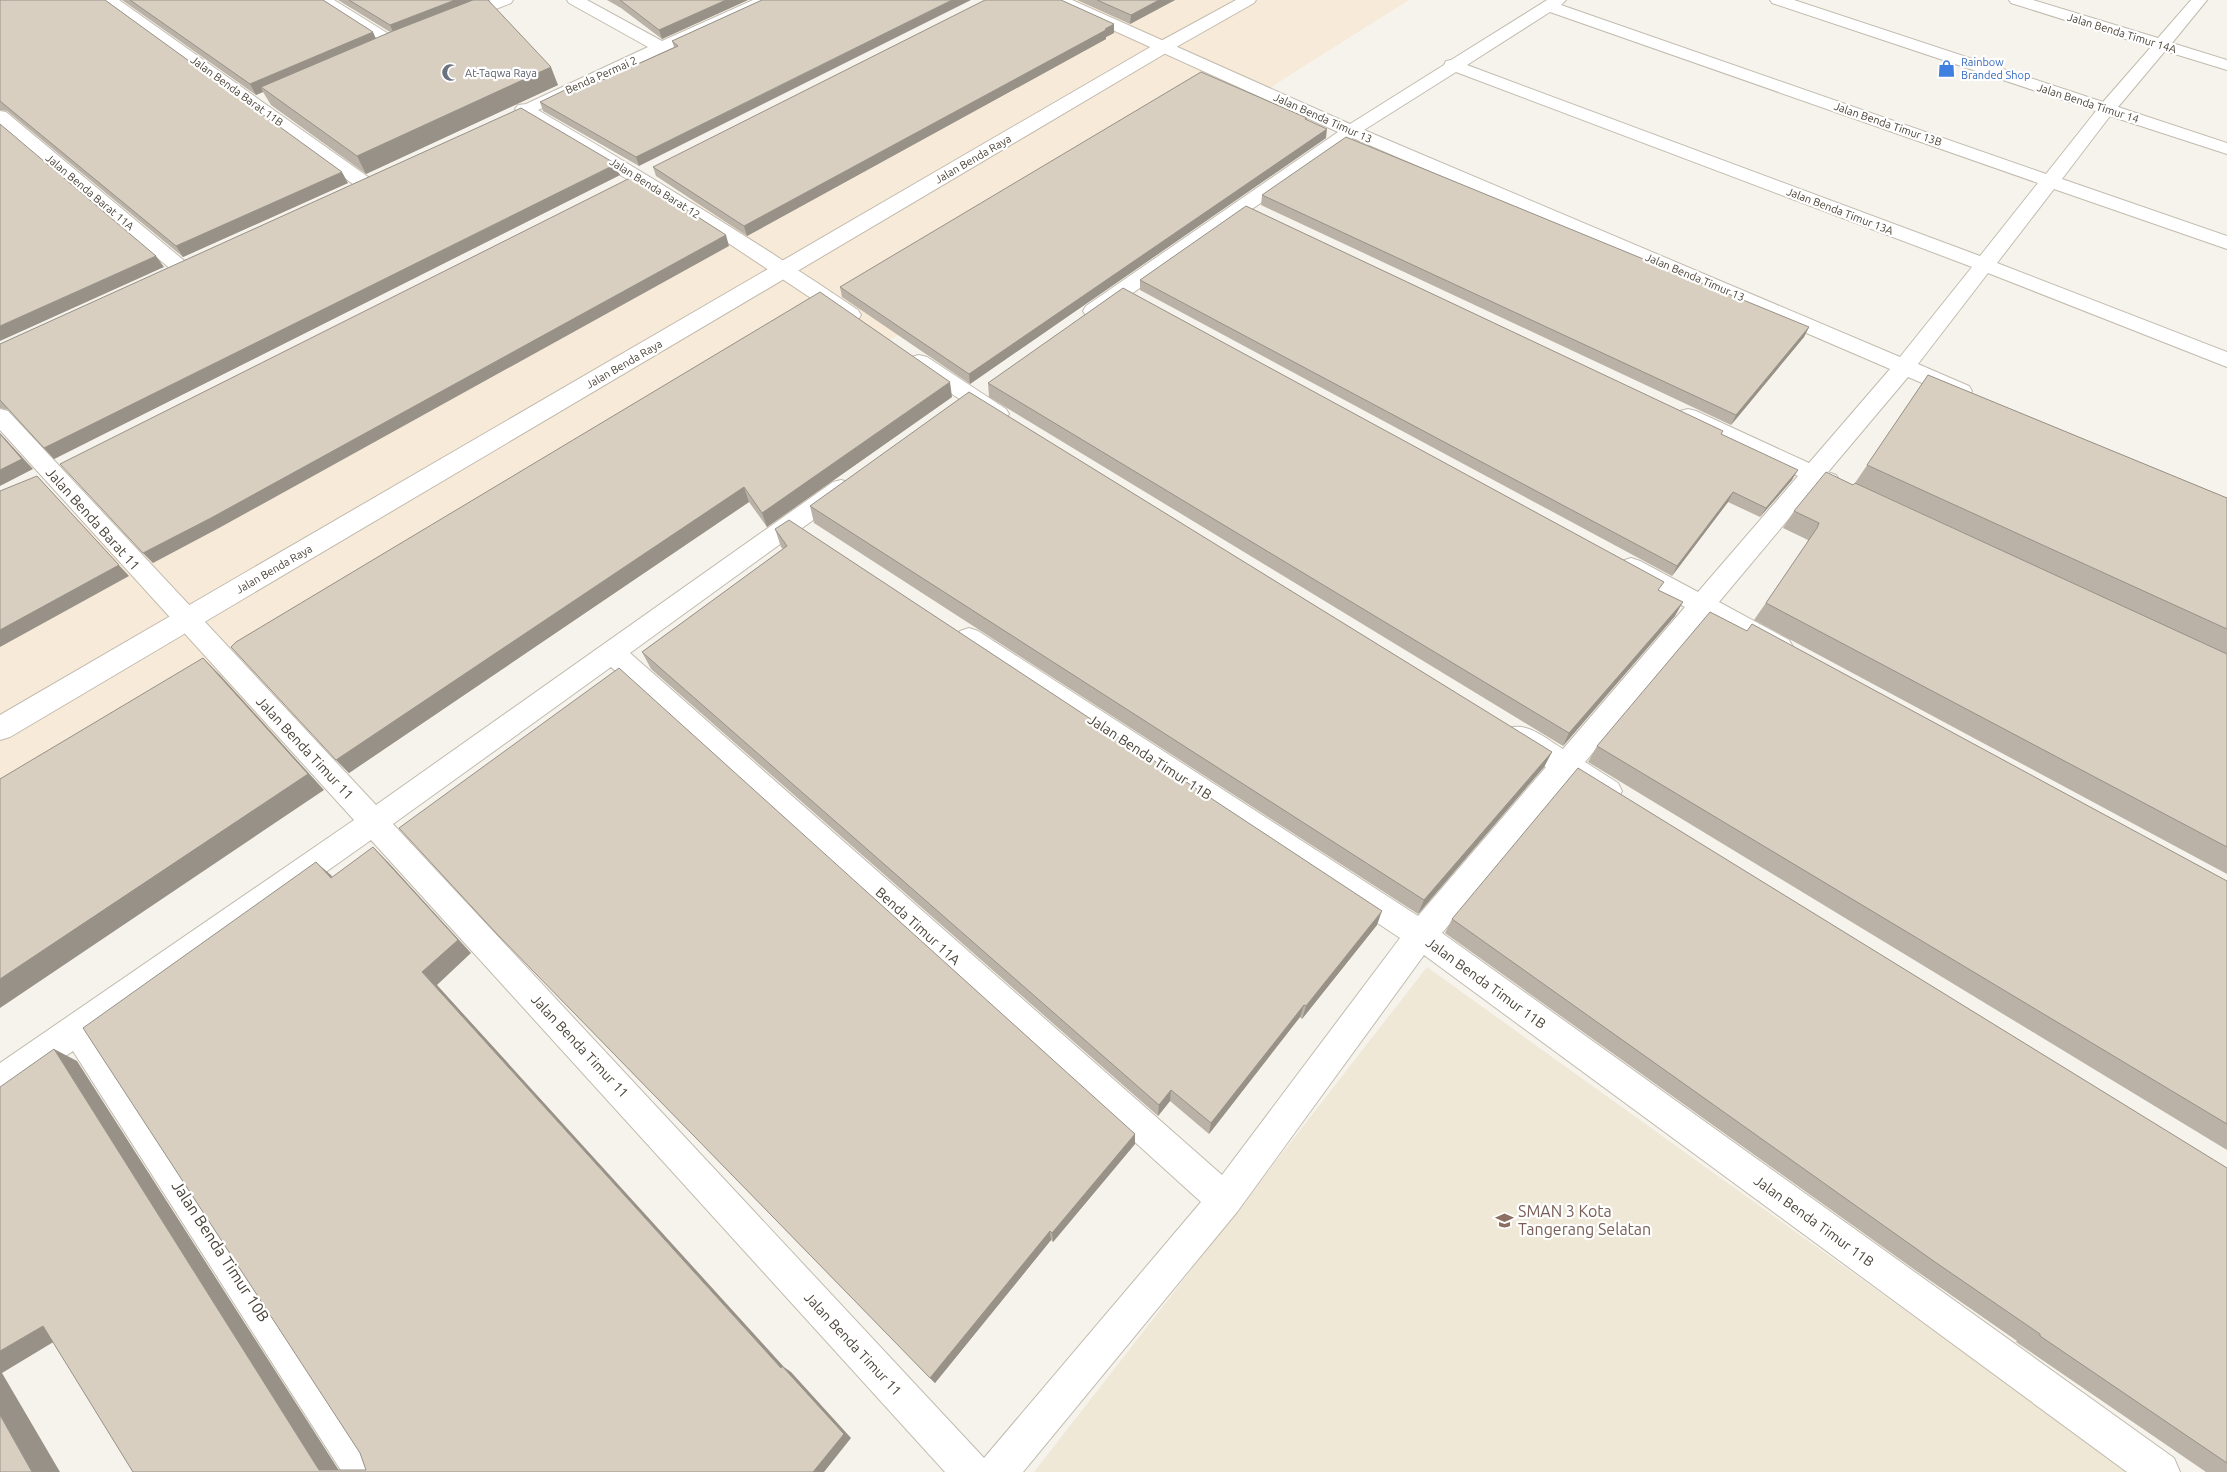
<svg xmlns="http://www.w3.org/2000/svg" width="2227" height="1472" viewBox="0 0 2227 1472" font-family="Ubuntu,sans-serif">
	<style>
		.commercial { fill: #f7ead8 }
		.education { fill: #efe8d6 }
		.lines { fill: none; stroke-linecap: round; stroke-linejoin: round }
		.minor-casing { stroke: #c2bbae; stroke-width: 2 }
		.tertiary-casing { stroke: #c2bbae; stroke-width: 2 }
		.minor { fill: #fff; fill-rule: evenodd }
		.tertiary { fill: #fff; fill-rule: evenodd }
		.wall { fill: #bab2a6 }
		.shaded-wall { fill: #979187 }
		.building { fill: #d8cfc1; stroke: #979187 }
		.labels { text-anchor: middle; stroke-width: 4.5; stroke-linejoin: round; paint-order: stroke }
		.far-street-label { font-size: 11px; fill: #4b4439; stroke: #fff }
		.far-shop-label { font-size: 11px; fill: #366cbe; stroke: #fff; text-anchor: start }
		.far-worship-label { font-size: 11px; fill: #5b616d; stroke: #fff; text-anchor: start }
		.street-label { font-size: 14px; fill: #4b4439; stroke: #fff }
		.near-education-label { font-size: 16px; fill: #785e54; stroke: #fff; text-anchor: start }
		.near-street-label { font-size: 16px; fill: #4b4439; stroke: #fff }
	</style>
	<rect width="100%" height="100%" fill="#f6f3ec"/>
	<!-- commercial -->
	<path class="commercial" d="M 1062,0 L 1409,0 L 1293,73 L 340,705 L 0,919 L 0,563 L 693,200 Z"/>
	<!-- education -->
	<path class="education" d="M 1427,967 L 2130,1472 L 1034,1472 Z"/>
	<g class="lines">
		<defs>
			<path id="minor" d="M 101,0 L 119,0 L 371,179 L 373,183 L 371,187 L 364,189 L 357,187 Z
				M 315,0 L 334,0 L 400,41 L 402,44 L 400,47 L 388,47 Z
				M 491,0 L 513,0 L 511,3 L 465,21 L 453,21 L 451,18 L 453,15 Z
				M 567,0 L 587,0 L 662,41 L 753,0 L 774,0 L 772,3 L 538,110 C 647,174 754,240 858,310 L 861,315 L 858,320 L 851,321 L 844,320 L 683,213 L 518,113 L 515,109 L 518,105 L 526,104 L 648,47 L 569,3 Z
				M 1051,0 L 1072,0 L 1350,124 L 1444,65 L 1446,61 L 1451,60 L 1547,0 L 1566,0 L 1561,5 L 2046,174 L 2096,111 L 1772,3 L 1770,0 L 1794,0 L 2103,102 L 2151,47 L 2011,3 L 2009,0 L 2033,0 L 2158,38 L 2191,0 L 2207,0 L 2172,43 L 2227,60 L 2227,70 L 2165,51 L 2118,107 L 2227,143 L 2227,154 L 2110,116 L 2062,179 L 2227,236 L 2227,249 L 2054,189 L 1997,263 L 2227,352 L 2227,367 L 1988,273 L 1918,364 L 1969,386 L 1972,391 L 1969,396 L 1961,398 L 1953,396 L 1908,377 L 1828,472 L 1836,475 L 1840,481 L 1836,487 L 1828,489 L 1817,485 L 1719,602 L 1789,640 L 1793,647 L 1789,654 L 1780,657 L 1771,654 L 1705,619 L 1585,762 L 1618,783 L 1622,791 L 1618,799 C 1600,806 1584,791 1569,781 L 1442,933 L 2174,1458 L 2180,1472 L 2127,1472 L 1424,955 L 1237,1212 L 1023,1472 L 945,1472 L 371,840 L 98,1033 L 379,1458 L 385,1472 L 342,1472 L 73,1051 L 12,1094 L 0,1099 L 0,1063 L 354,820 L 0,430 L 0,409 L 8,411 L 376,805 L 833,482 L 841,480 L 849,482 L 853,488 L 849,494 L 630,653 L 1222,1175 L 1400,938 L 960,645 L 956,638 L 960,631 L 969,628 L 978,631 L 1418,916 L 1546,767 L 1509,744 L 1505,736 L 1509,728 C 1528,722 1546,739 1563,749 L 1685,607 L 1622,573 L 1619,567 L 1622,561 L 1631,558 L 1640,561 L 1698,592 L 1798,476 L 1680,421 L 1677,416 L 1680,411 L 1688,409 L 1696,411 L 1809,463 L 1890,369 L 1353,138 L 1100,316 L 1093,317 L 1086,316 L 1083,311 L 1086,306 L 1338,132 L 1053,3 ZM 1550,12 L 2038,183 L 1980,256 L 1467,65 ZM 1456,72 L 1972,267 L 1900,357 L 1364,130 ZM 611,667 L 1201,1202 L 984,1458 L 393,824 Z
				M 0,111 L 6,112 L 187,263 L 190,267 L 187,271 L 180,273 L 173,271 L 0,125 Z
				M 919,355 L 927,357 L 1006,409 L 1009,414 L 1006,419 L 998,421 L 990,419 L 911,367 L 908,362 L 911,357 Z"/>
			<path id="tertiary" d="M 1236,0 L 1256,0 L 1254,3 L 1171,50 L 10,737 L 0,740 L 0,715 L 1159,42 Z"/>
		</defs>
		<!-- minor casing -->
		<use href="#minor" class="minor-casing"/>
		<!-- tertiary casing -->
		<use href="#tertiary" class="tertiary-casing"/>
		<!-- minor -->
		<use href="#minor" class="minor"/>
		<!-- tertiary -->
		<use href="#tertiary" class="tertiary"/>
	</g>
	<!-- wall -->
	<path class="wall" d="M 0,0 L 348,183 L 183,257 L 7,111 L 0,110 Z
		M 122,0 L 323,0 L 376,38 L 390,32 L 338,0 L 488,0 L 558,85 L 366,174 L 271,105 L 263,92 L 256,95 Z
		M 607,0 L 748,0 L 662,39 L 621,8 Z
		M 762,0 L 639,166 L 543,111 L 540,102 L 571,94 L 674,47 L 672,41 Z
		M 1077,0 L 1175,0 L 1130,24 Z
		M 1114,33 L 1106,37 L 1106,39 L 747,236 L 656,176 L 653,167 Z
		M 1307,118 L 1307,120 L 1326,138 L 970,384 L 842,297 L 840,287 Z
		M 620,175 L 54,459 L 9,410 L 0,408 L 0,344 Z
		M 1262,195 L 1809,327 L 1804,337 L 1731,425 L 1261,205 Z
		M 1140,280 L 1721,434 L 1792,480 L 1760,517 L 1728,502 L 1672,576 L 1140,290 Z
		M 1928,375 L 2227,498 L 2227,874 L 1754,620 L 1806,545 L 1808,540 L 1783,528 L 1794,511 L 1853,485 L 1975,538 L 1855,483 Z
		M 988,383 L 1659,590 L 1675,616 L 1563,746 L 989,397 Z
		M 952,397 L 767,527 L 749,502 L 349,773 L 231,647 Z
		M 810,506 L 1552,752 L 1544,767 L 1418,914 L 814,523 Z
		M 775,529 L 1377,925 L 1302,1019 L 1300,1017 L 1209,1134 L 1170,1101 L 1158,1116 L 651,669 L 642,652 L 783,549 L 781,547 Z
		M 1597,746 L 2227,881 L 2227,1150 L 1588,762 Z
		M 1452,919 L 2227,1168 L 2227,1472 L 2206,1472 L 2016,1342 L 2017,1341 L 1915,1270 L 1445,933 Z
		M 510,947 L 1135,1134 L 1135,1144 L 1053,1242 L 1051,1240 L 935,1383 Z"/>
	<!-- shaded-wall -->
	<path class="shaded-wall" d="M 455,0 L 480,0 L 395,36 L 390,25 Z
		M 726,0 L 748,0 L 662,39 L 659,30 Z
		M 952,0 L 971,0 L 639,166 L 636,157 Z
		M 1159,0 L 1175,0 L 1130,24 L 1131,15 Z
		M 1114,24 L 1114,33 L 1106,37 L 1106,39 L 747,236 L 744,226 Z
		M 373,32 L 378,43 L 261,87 L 263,92 L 256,95 L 250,84 Z
		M 551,67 L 558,85 L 366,174 L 357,156 Z
		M 1327,129 L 1326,138 L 970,384 L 969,374 Z
		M 616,164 L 620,175 L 54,459 L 44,448 Z
		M 342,172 L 348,183 L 183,257 L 176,246 Z
		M 726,235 L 729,246 L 219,528 L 153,563 L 143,553 Z
		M 156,256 L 164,267 L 0,341 L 0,326 Z
		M 1809,327 L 1804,337 L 1731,425 L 1736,415 Z
		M 950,382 L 952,397 L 767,527 L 762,513 Z
		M 0,433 L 33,469 L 0,486 Z
		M 1798,470 L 1792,480 L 1760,517 L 1766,508 Z
		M 37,476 L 129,576 L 0,647 L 0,630 Z
		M 744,487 L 749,502 L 349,773 L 336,760 Z
		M 1733,492 L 1728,502 L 1672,576 L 1677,566 Z
		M 1683,602 L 1675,616 L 1563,746 L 1569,733 Z
		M 203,658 L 220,675 L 324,790 L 0,1008 L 0,979 Z
		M 1552,752 L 1544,767 L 1418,914 L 1424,900 Z
		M 373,847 L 388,862 L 471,953 L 437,985 L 784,1367 L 791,1372 L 851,1438 L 824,1472 L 813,1472 L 781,1368 L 422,972 Z
		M 316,862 L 332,876 L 331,878 Z
		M 1382,911 L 1377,925 L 1302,1019 L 1306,1006 Z
		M 1304,1005 L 1300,1017 L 1209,1134 L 1211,1123 Z
		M 54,1049 L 77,1061 L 340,1472 L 319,1470 Z
		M 1171,1090 L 1170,1101 L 1158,1116 L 1159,1105 Z
		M 1135,1134 L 1135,1144 L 1053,1242 L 1052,1233 Z
		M 1050,1231 L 1051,1240 L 935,1383 L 930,1378 Z
		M 43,1326 L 70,1332 L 2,1373 L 60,1472 L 32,1472 L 0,1415 L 0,1351 Z"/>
	<!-- building -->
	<path class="building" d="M 0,0 L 105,0 L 342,172 L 176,246 L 0,101 Z
		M 130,0 L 323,0 L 373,32 L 250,84 Z
		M 349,0 L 455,0 L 390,25 Z
		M 473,0 L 488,0 L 551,67 L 357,156 L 261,87 L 393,31 Z
		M 620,0 L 726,0 L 659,30 Z
		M 762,0 L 952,0 L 636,157 L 540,102 L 567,89 L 571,94 L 678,46 L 672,41 Z
		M 985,0 L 1061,0 L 1114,24 L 1105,29 L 1106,30 L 744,226 L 653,167 Z
		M 1097,0 L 1159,0 L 1131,15 Z
		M 1201,72 L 1307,118 L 1305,119 L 1327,129 L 969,374 L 840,287 Z
		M 521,108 L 616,164 L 44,448 L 0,400 L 0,344 Z
		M 0,124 L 156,256 L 0,326 Z
		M 1346,137 L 1809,327 L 1736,415 L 1262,195 Z
		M 634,176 L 726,235 L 211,518 L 143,553 L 60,464 Z
		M 1246,206 L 1723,431 L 1721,434 L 1798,470 L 1766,508 L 1733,492 L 1677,566 L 1140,280 Z
		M 1123,288 L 1664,582 L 1658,590 L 1683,602 L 1569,733 L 988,383 Z
		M 820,292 L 950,382 L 762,513 L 744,487 L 336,760 L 231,647 L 236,642 Z
		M 1928,375 L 2227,498 L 2227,629 L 1867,465 Z
		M 969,392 L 1552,752 L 1424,900 L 810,506 Z
		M 0,434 L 22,459 L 0,470 Z
		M 1826,472 L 1853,485 L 1855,483 L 2227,654 L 2227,847 L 1766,603 L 1817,528 L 1819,523 L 1794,511 Z
		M 37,476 L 119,565 L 0,630 L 0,491 Z
		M 789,520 L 1382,911 L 1306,1006 L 1304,1005 L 1211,1123 L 1171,1090 L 1159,1105 L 642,652 L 787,546 L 775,529 Z
		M 1710,612 L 1747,631 L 1752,624 L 2227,881 L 2227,1124 L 1597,746 Z
		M 203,658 L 308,774 L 0,979 L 0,779 Z
		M 619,668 L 1135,1134 L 1052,1233 L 1050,1231 L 930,1378 L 497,934 L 399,828 Z
		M 1578,768 L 2227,1168 L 2227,1463 L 2040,1336 L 2040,1334 L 1935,1262 L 1452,919 Z
		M 373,847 L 458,940 L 422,972 L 781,1368 L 782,1366 L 844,1434 L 813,1472 L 133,1472 L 43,1326 L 0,1351 L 0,1087 L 54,1049 L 319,1470 L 366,1470 L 360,1453 L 83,1028 L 316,862 L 331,878 Z
		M 0,1415 L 32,1472 L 0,1472 Z"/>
	<!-- icons -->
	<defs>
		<symbol id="shop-bare" viewBox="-9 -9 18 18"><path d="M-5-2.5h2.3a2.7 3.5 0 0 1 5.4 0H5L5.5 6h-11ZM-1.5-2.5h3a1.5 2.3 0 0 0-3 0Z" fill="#3f7fe0" stroke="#fff" stroke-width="2.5" paint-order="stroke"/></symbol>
		<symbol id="mosque-bare" viewBox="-9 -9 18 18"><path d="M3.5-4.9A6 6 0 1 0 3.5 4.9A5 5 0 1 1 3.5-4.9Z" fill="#6b7280" stroke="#fff" stroke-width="2.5" paint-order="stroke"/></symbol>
		<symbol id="school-bare" viewBox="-9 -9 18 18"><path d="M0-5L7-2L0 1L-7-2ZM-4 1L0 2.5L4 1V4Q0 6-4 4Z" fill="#8d6e63" stroke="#fff" stroke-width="2.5" paint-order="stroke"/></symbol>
	</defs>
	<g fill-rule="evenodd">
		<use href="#shop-bare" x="1934" y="56" width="25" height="25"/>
		<use href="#mosque-bare" x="438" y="60" width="25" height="25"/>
		<use href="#school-bare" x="1492" y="1208" width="25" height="25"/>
	</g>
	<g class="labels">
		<!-- far-street labels -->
		<g class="far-street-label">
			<text transform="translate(2122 33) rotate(17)" y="4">Jalan Benda Timur 14A</text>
			<text transform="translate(601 75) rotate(-24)" y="4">Benda Permai 2</text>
			<text transform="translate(237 91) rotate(36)" y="4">Jalan Benda Barat 11B</text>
			<text transform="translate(2088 103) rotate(18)" y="4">Jalan Benda Timur 14</text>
			<text transform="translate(1323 118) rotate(24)" y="4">Jalan Benda Timur 13</text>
			<text transform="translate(1888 124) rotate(19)" y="4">Jalan Benda Timur 13B</text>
			<text transform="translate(973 159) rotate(-30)" y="4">Jalan Benda Raya</text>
			<text transform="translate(655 188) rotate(32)" y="4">Jalan Benda Barat 12</text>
			<text transform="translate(90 192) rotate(40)" y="4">Jalan Benda Barat 11A</text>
			<text transform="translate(1840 211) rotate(21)" y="4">Jalan Benda Timur 13A</text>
			<text transform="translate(1695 277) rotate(23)" y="4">Jalan Benda Timur 13</text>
			<text transform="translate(624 364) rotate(-30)" y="4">Jalan Benda Raya</text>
			<text transform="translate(274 569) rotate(-30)" y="4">Jalan Benda Raya</text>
		</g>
		<!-- far-shop labels -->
		<g class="far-shop-label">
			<text x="1961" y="66">Rainbow<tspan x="1961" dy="13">Branded Shop</tspan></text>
		</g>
		<!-- far-worship labels -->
		<g class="far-worship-label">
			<text x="465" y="77">At-Taqwa Raya</text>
		</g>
		<!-- street labels -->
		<g class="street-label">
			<text transform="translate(93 519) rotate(48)" y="5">Jalan Benda Barat 11</text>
			<text transform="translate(305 748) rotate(47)" y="5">Jalan Benda Timur 11</text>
			<text transform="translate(1150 757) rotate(33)" y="5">Jalan Benda Timur 11B</text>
			<text transform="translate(918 926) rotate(42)" y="5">Benda Timur 11A</text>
			<text transform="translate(1486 983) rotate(36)" y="5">Jalan Benda Timur 11B</text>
			<text transform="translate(580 1046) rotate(47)" y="5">Jalan Benda Timur 11</text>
			<text transform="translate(1814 1221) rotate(36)" y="5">Jalan Benda Timur 11B</text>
			<text transform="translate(853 1344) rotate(47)" y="5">Jalan Benda Timur 11</text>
		</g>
		<!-- near-education labels -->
		<g class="near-education-label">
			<text x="1518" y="1217">SMAN 3 Kota<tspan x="1518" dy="18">Tangerang Selatan</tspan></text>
		</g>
		<!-- near-street labels -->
		<g class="near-street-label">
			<text transform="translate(221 1251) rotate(57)" y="6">Jalan Benda Timur 10B</text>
		</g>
	</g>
</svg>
